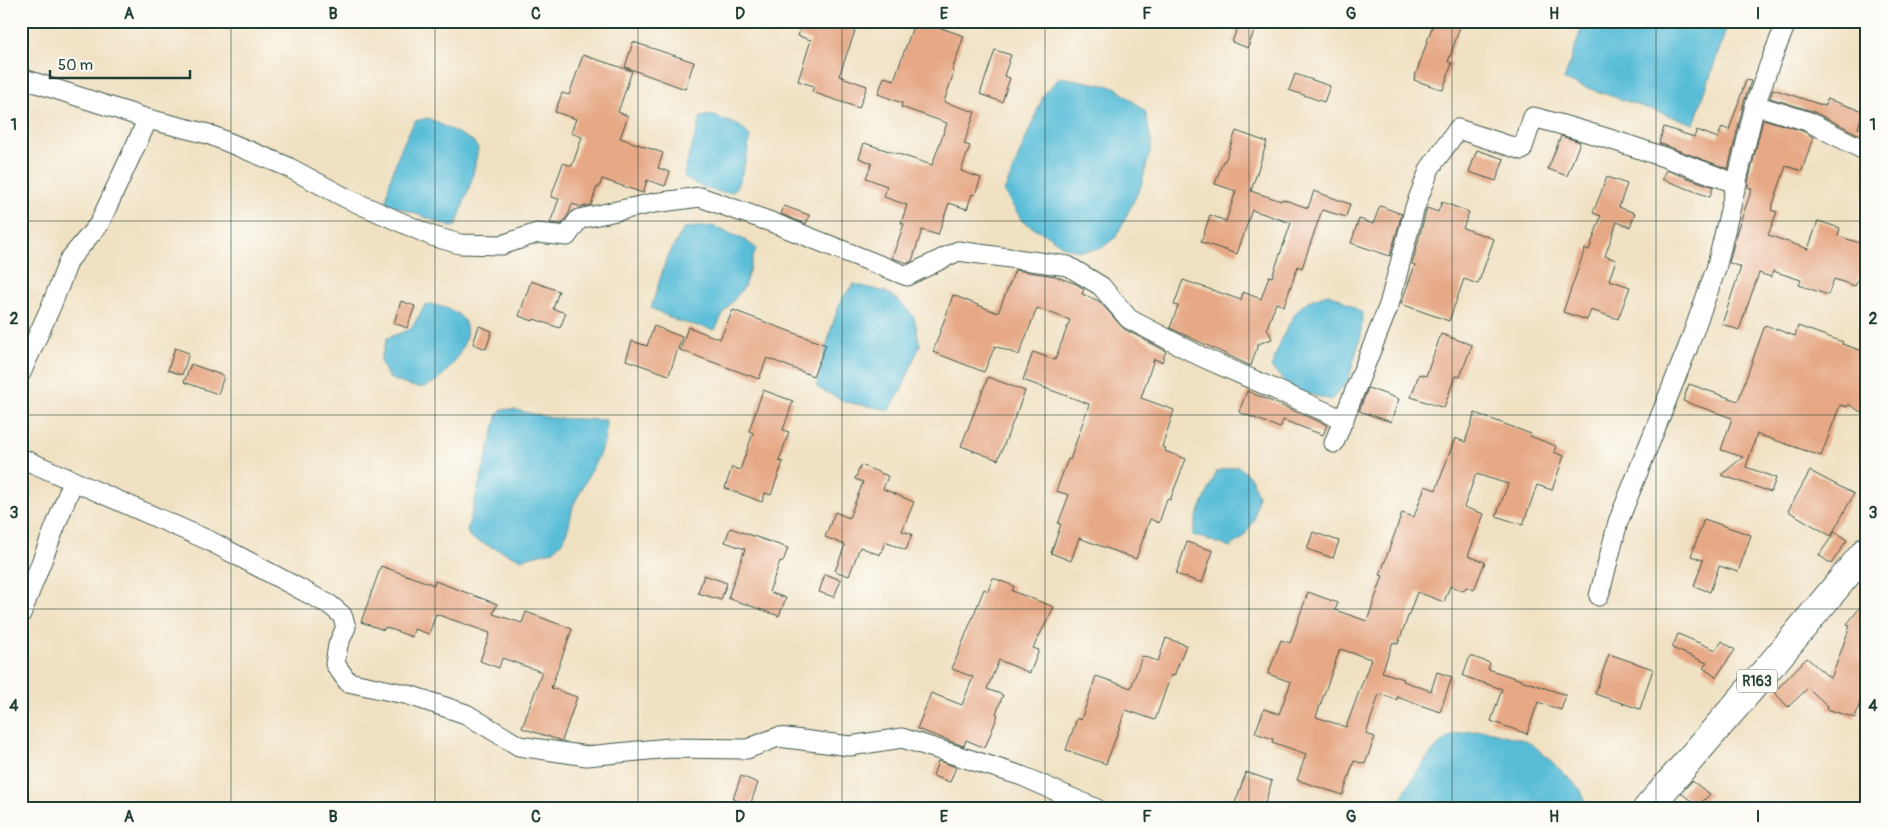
<svg xmlns="http://www.w3.org/2000/svg" width="1887" height="830" viewBox="0 0 1887 830" font-family="Pangolin,sans-serif">
	<style>
		.water { fill: #5abdd8; stroke: #3c7d86 }
		.building { fill: #e6a885; fill-rule: evenodd }
		.lines { fill: none; stroke-linecap: round; stroke-linejoin: round }
		.minor-casing { stroke: #3e5649; stroke-width: 21 }
		.primary-casing { stroke: #3e5649; stroke-width: 30 }
		.minor { stroke: #fff; stroke-width: 19 }
		.primary { stroke: #fff; stroke-width: 28 }
		.grid { fill: none; stroke: #1f3d34; stroke-width: 1; stroke-opacity: 0.55 }
		.labels { text-anchor: middle; stroke-width: 5; stroke-linejoin: round; paint-order: stroke }
		.shield { fill: #fdfcf7; stroke: #62766e; stroke-width: 1 }
		.shield-label { font-size: 14px; font-weight: bold; fill: #1f3d34 }
		.neatline { fill: none; stroke: #1f3d34; stroke-width: 2 }
		.grid-label { font-size: 16px; text-anchor: middle; font-weight: bold; fill: #1f3d34 }
	</style>
	<rect width="100%" height="100%" fill="#fdfcf7"/>
	<filter id="ink" filterUnits="userSpaceOnUse"><feTurbulence type="fractalNoise" baseFrequency=".02" numOctaves="2"/><feDisplacementMap in="SourceGraphic" scale="10" xChannelSelector="R" yChannelSelector="G"/><feConvolveMatrix kernelMatrix="1 2 1 2 8 2 1 2 1" color-interpolation-filters="sRGB"/></filter>
	<filter id="wash" filterUnits="userSpaceOnUse"><feTurbulence type="fractalNoise" baseFrequency=".0096" numOctaves="4" result="noise"/><feDisplacementMap in="SourceGraphic" scale="20" xChannelSelector="R" yChannelSelector="G"/><feGaussianBlur stdDeviation="1.12" result="paint"/><feColorMatrix in="noise" values="0 0 0 0 0 0 0 0 0 0 0 0 0 0 0 0 0 1.4 0 .05"/><feComposite in="paint" operator="in"/></filter>
	<g filter="url(#wash)">
		<rect width="100%" height="100%" fill="#f0e1c3"/>
		<!-- water -->
		<path class="water" d="M 1584,21 L 1729,21 L 1694,124 L 1564,80 Z
			M 1060,77 L 1115,87 L 1145,111 L 1152,144 L 1141,186 L 1116,237 L 1100,249 L 1079,251 L 1064,247 L 1049,236 L 1023,222 L 1004,192 L 1044,94 Z
			M 712,115 L 740,126 L 750,136 C 748,152 742,180 733,192 C 718,195 698,186 685,178 L 684,172 L 701,117 Z
			M 428,118 L 473,141 L 478,149 L 472,179 L 456,226 L 451,227 L 387,203 C 385,184 405,137 415,121 Z
			M 713,226 L 745,240 L 756,248 L 744,287 L 724,312 L 715,330 L 677,321 L 651,308 L 666,260 L 684,228 Z
			M 854,284 L 886,292 L 898,300 L 914,317 L 920,345 L 901,391 L 889,410 L 846,402 L 816,387 L 830,332 L 841,300 Z
			M 1328,294 L 1339,298 L 1362,313 L 1361,336 L 1348,381 L 1331,400 L 1294,390 L 1271,368 C 1278,349 1290,311 1309,301 C 1314,298 1322,296 1328,294 Z
			M 431,304 C 443,307 458,310 464,321 C 476,340 442,385 423,387 C 411,388 399,382 389,378 L 380,361 L 387,338 L 411,329 L 425,305 Z
			M 502,409 L 516,410 L 552,418 L 606,420 L 605,439 L 599,455 L 573,506 L 569,525 L 563,542 L 552,551 L 521,559 L 475,540 L 469,536 L 467,530 L 498,414 Z
			M 1238,466 L 1251,478 L 1258,496 L 1254,520 L 1242,539 L 1230,547 L 1193,535 L 1196,519 L 1217,471 Z
			M 1484,730 L 1528,741 L 1546,756 L 1580,789 L 1589,809 L 1395,809 C 1406,788 1432,744 1453,735 C 1462,731 1475,732 1484,730 Z"/>
		<g id="blocks">
			<!-- building -->
			<path class="building" d="M 803,21 L 827,21 L 855,31 L 839,76 L 867,86 L 859,108 L 812,92 L 814,86 L 798,81 L 811,40 L 798,36 Z
				M 915,21 L 921,21 L 964,36 L 952,71 L 954,72 L 944,102 L 975,112 L 964,144 L 970,146 L 961,171 L 981,178 L 975,195 L 972,194 L 967,209 L 949,203 L 938,235 L 922,230 L 912,261 L 908,263 L 892,258 L 904,224 L 901,223 L 907,205 L 884,197 L 887,186 L 866,178 L 872,163 L 859,158 L 864,143 L 932,165 L 947,123 L 901,107 L 902,103 L 878,94 L 884,77 L 894,80 Z
				M 1434,21 L 1462,21 L 1448,62 L 1452,63 L 1443,90 L 1414,80 Z
				M 1238,26 L 1254,31 L 1248,48 L 1232,42 Z
				M 633,42 L 694,62 L 685,89 L 625,67 Z
				M 995,50 L 1011,55 L 1004,76 L 1010,78 L 1002,102 L 980,94 Z
				M 583,55 L 632,71 L 618,112 L 628,116 L 620,138 L 663,153 L 658,168 L 670,172 L 665,186 L 647,180 L 643,193 L 602,179 L 599,188 L 597,187 L 591,205 L 581,207 L 572,204 L 569,213 L 562,224 L 550,223 L 559,199 L 551,197 L 563,163 L 572,166 L 582,137 L 571,133 L 576,119 L 555,112 L 562,93 L 569,95 Z
				M 1295,74 L 1330,86 L 1324,102 L 1289,90 Z
				M 1746,80 L 1751,81 L 1744,102 L 1728,169 L 1659,143 L 1664,127 L 1694,137 L 1697,130 L 1718,138 L 1722,127 L 1729,130 Z
				M 1773,89 L 1825,106 L 1827,99 L 1863,111 L 1858,128 L 1866,131 L 1866,138 L 1812,111 L 1770,98 Z
				M 1763,119 L 1803,131 L 1813,137 L 1802,171 L 1786,166 L 1771,210 L 1777,212 L 1768,235 L 1808,249 L 1818,221 L 1840,228 L 1838,236 L 1866,245 L 1866,271 L 1861,270 L 1855,286 L 1834,279 L 1828,295 L 1799,285 L 1801,280 L 1773,271 L 1771,277 L 1759,273 L 1739,330 L 1722,324 L 1741,267 L 1729,263 L 1737,231 L 1752,189 L 1748,187 L 1748,183 Z
				M 1236,131 L 1267,142 L 1251,191 L 1281,201 L 1282,199 L 1308,208 L 1314,191 L 1350,204 L 1346,217 L 1322,210 L 1302,268 L 1298,266 L 1284,306 L 1276,303 L 1267,328 L 1272,339 L 1258,344 L 1251,366 L 1170,328 L 1178,306 L 1174,305 L 1183,280 L 1241,300 L 1243,292 L 1261,299 L 1269,276 L 1272,277 L 1291,223 L 1252,210 L 1237,254 L 1201,242 L 1210,215 L 1226,221 L 1236,191 L 1215,184 L 1223,161 L 1225,161 Z
				M 1561,136 L 1580,142 L 1567,176 L 1548,169 Z
				M 1477,150 L 1504,159 L 1496,181 L 1469,172 Z
				M 1666,170 L 1713,187 L 1710,197 L 1662,179 Z
				M 1607,177 L 1627,184 L 1619,207 L 1635,213 L 1630,227 L 1617,222 L 1605,256 L 1616,260 L 1609,280 L 1630,287 L 1618,319 L 1591,310 L 1587,320 L 1563,312 L 1585,249 L 1589,250 L 1601,216 L 1593,213 Z
				M 1442,202 L 1469,212 L 1463,228 L 1494,239 L 1478,284 L 1464,279 L 1449,321 L 1401,304 L 1415,265 L 1412,264 L 1427,208 L 1438,212 Z
				M 784,206 L 809,215 L 806,224 L 781,214 Z
				M 1380,206 L 1402,214 L 1390,256 L 1351,243 L 1359,219 L 1373,224 Z
				M 1015,270 L 1055,276 L 1076,284 L 1084,289 L 1082,294 L 1099,301 L 1124,329 L 1166,351 L 1162,362 L 1154,359 L 1141,398 L 1174,410 L 1162,447 L 1166,448 L 1165,451 L 1186,459 L 1170,500 L 1167,499 L 1159,523 L 1150,519 L 1136,559 L 1079,538 L 1071,561 L 1051,553 L 1061,524 L 1058,524 L 1069,495 L 1056,491 L 1068,459 L 1070,460 L 1089,404 L 1023,380 L 1033,352 L 1055,360 L 1070,320 L 1037,308 L 1019,355 L 995,346 L 984,372 L 933,352 L 953,295 L 998,313 Z
				M 531,281 L 559,291 L 553,309 L 566,313 L 560,328 L 534,319 L 533,321 L 519,316 Z
				M 401,301 L 415,306 L 407,328 L 394,323 Z
				M 733,310 L 826,345 L 813,376 L 767,358 L 759,379 L 680,350 L 688,327 L 720,339 Z
				M 1765,325 L 1795,336 L 1798,326 L 1843,342 L 1842,344 L 1866,352 L 1866,415 L 1848,404 L 1847,407 L 1840,405 L 1821,456 L 1757,434 L 1746,467 L 1776,478 L 1771,492 L 1721,475 L 1743,457 L 1721,450 L 1732,418 L 1683,401 L 1689,384 L 1738,401 Z
				M 479,326 L 492,331 L 486,349 L 473,344 Z
				M 654,326 L 682,337 L 669,375 L 626,360 L 632,341 L 647,346 Z
				M 1441,334 L 1472,345 L 1460,377 L 1455,376 L 1444,408 L 1411,397 L 1419,374 L 1426,376 Z
				M 175,348 L 189,353 L 182,375 L 168,370 Z
				M 191,364 L 224,376 L 218,394 L 184,382 Z
				M 988,377 L 1025,391 L 998,460 L 961,446 Z
				M 1368,388 L 1399,399 L 1391,422 L 1359,411 Z
				M 763,390 L 793,401 L 783,430 L 789,432 L 779,461 L 783,462 L 771,495 L 765,493 L 762,502 L 725,488 L 732,467 L 740,470 L 753,433 L 749,431 Z
				M 1247,391 L 1327,425 L 1323,435 L 1283,420 L 1280,428 L 1239,412 Z
				M 1475,413 L 1531,434 L 1530,436 L 1556,446 L 1554,452 L 1564,456 L 1552,490 L 1537,485 L 1523,525 L 1496,516 L 1508,484 L 1476,474 L 1464,507 L 1484,514 L 1468,556 L 1485,562 L 1474,590 L 1466,587 L 1464,591 L 1450,586 L 1444,602 L 1417,592 L 1398,644 L 1393,642 L 1382,672 L 1404,679 L 1403,681 L 1431,691 L 1437,672 L 1452,677 L 1440,712 L 1397,697 L 1397,700 L 1379,694 L 1366,734 L 1375,737 L 1365,764 L 1354,761 L 1343,795 L 1297,780 L 1306,754 L 1272,742 L 1273,739 L 1255,733 L 1264,709 L 1279,714 L 1291,682 L 1268,674 L 1281,640 L 1290,643 L 1308,592 L 1338,603 L 1335,610 L 1367,621 L 1383,576 L 1380,575 L 1402,513 L 1414,517 L 1425,486 L 1436,490 L 1455,438 L 1465,442 ZM 1340,649 L 1371,659 L 1346,727 L 1316,717 Z
				M 861,465 L 888,476 L 883,489 L 914,502 L 902,531 L 912,534 L 906,550 L 885,542 L 880,555 L 860,547 L 849,576 L 835,571 L 845,545 L 825,537 L 835,512 L 849,518 L 863,482 L 855,479 Z
				M 1810,471 L 1854,494 L 1831,536 L 1788,511 Z
				M 1704,519 L 1751,535 L 1738,572 L 1719,566 L 1710,592 L 1694,586 L 1703,560 L 1691,556 Z
				M 730,528 L 788,548 L 783,562 L 780,561 L 769,592 L 786,598 L 779,616 L 728,598 L 745,549 L 725,542 Z
				M 1313,532 L 1339,541 L 1333,558 L 1307,549 Z
				M 1835,532 L 1847,540 L 1831,564 L 1819,555 Z
				M 1187,542 L 1213,551 L 1202,583 L 1176,574 Z
				M 381,566 L 434,585 L 435,581 L 497,604 L 493,614 L 522,623 L 526,612 L 572,629 L 551,688 L 577,697 L 562,741 L 522,728 L 542,672 L 502,658 L 499,668 L 480,661 L 490,633 L 436,614 L 429,634 L 414,629 L 412,637 L 385,627 L 384,630 L 361,622 Z
				M 825,574 L 841,580 L 834,597 L 819,592 Z
				M 704,575 L 727,583 L 721,600 L 698,593 Z
				M 993,578 L 1014,586 L 1012,591 L 1054,607 L 1033,648 L 1039,650 L 1030,673 L 999,660 L 987,689 L 1003,695 L 996,714 L 998,715 L 985,748 L 966,740 L 964,746 L 917,729 L 931,693 L 962,705 L 973,677 L 952,669 L 984,589 L 988,591 Z
				M 1866,600 L 1866,694 L 1863,693 L 1855,718 L 1827,709 L 1828,706 L 1808,688 L 1788,707 L 1774,692 L 1807,658 L 1831,679 L 1850,626 L 1847,624 Z
				M 1678,634 L 1716,650 L 1722,641 L 1735,650 L 1716,677 L 1703,668 L 1707,663 L 1672,648 Z
				M 1166,638 L 1186,645 L 1174,676 L 1171,675 L 1155,720 L 1126,710 L 1106,764 L 1066,750 L 1077,718 L 1081,720 L 1096,676 L 1131,688 L 1142,656 L 1158,661 Z
				M 1609,654 L 1653,669 L 1640,709 L 1595,694 Z
				M 1470,656 L 1490,663 L 1488,669 L 1566,695 L 1561,710 L 1538,702 L 1527,734 L 1491,721 L 1502,689 L 1463,676 Z
				M 938,761 L 956,767 L 950,782 L 933,776 Z
				M 1246,772 L 1272,781 L 1263,809 L 1233,809 Z
				M 741,776 L 758,783 L 750,805 L 733,799 Z
				M 1692,781 L 1710,794 L 1698,806 L 1681,793 Z"/>
		</g>
	</g>
	<g filter="url(#ink)">
		<use href="#blocks" fill-opacity="0" stroke="#3e5649" stroke-width="1"/>
		<g class="lines">
			<defs>
				<path id="minor" d="M 1787,21 L 1770,63 L 1755,105 L 1807,121 L 1866,151
					M 21,78 L 148,119 L 208,134 L 286,166 L 346,198 L 432,236 L 460,244 L 502,245 L 537,233 L 567,236 L 579,219 L 654,203 L 700,197 L 771,222 L 907,276 L 958,251 L 1068,266 L 1101,286 L 1129,319 L 1202,357 L 1344,420
					M 21,373 L 52,304 L 69,260 L 99,224 L 148,119
					M 1334,443 L 1389,305 L 1415,207 L 1430,168 L 1458,129 L 1522,150 L 1533,117 C 1602,135 1670,158 1737,184
					M 21,458 L 210,541 L 330,605 L 342,615 L 346,627 L 338,645 L 335,664 L 348,682 L 409,695 L 466,714 L 519,746 L 587,756 L 669,748 L 747,749 L 778,737 L 850,746 L 902,738 L 1022,776 L 1097,809
					M 1599,596 L 1618,522 L 1688,347 L 1716,269 L 1755,105
					M 21,614 L 70,489 L 68,478"/>
				<path id="primary" d="M 1647,809 L 1777,658 L 1866,551"/>
			</defs>
			<!-- minor casing -->
			<use href="#minor" class="minor-casing"/>
			<!-- primary casing -->
			<use href="#primary" class="primary-casing"/>
			<!-- minor -->
			<use href="#minor" class="minor"/>
			<!-- primary -->
			<use href="#primary" class="primary"/>
		</g>
	</g>
	<!-- grid -->
	<path class="grid" d="M 231,21 L 231,809M 435,21 L 435,809M 638,21 L 638,809M 842,21 L 842,809M 1045,21 L 1045,809M 1249,21 L 1249,809M 1452,21 L 1452,809M 1656,21 L 1656,809M 21,221 L 1866,221M 21,415 L 1866,415M 21,609 L 1866,609"/>
	<g class="labels">
		<!-- shield labels -->
		<rect class="shield" x="1737" y="669.5" width="40" height="23" rx="4"/>
		<g class="shield-label">
			<text x="1757" y="686">R163</text>
		</g>
	</g>
	<!-- margin -->
	<rect width="1887" height="830" fill="none" stroke="#fdfcf7" stroke-width="55"/>
	<!-- scale -->
	<path d="M50 70v8h140v-8" fill="none" stroke="#1f3d34" stroke-width="2.5"/>
	<text x="58" y="70" font-size="15" fill="#1f3d34" stroke="#fdfcf7" stroke-width="4" paint-order="stroke">50 m</text>
	<rect x="28" y="28" width="1832" height="774" class="neatline"/>
	<g class="grid-label">
		<text x="129" y="19">A</text>
		<text x="333" y="19">B</text>
		<text x="536" y="19">C</text>
		<text x="740" y="19">D</text>
		<text x="944" y="19">E</text>
		<text x="1147" y="19">F</text>
		<text x="1351" y="19">G</text>
		<text x="1554" y="19">H</text>
		<text x="1758" y="19">I</text>
		<text x="14" y="130">1</text>
		<text x="1873" y="130">1</text>
		<text x="14" y="324">2</text>
		<text x="1873" y="324">2</text>
		<text x="14" y="518">3</text>
		<text x="1873" y="518">3</text>
		<text x="14" y="711">4</text>
		<text x="1873" y="711">4</text>
		<text x="129" y="822">A</text>
		<text x="333" y="822">B</text>
		<text x="536" y="822">C</text>
		<text x="740" y="822">D</text>
		<text x="944" y="822">E</text>
		<text x="1147" y="822">F</text>
		<text x="1351" y="822">G</text>
		<text x="1554" y="822">H</text>
		<text x="1758" y="822">I</text>
	</g>
</svg>
